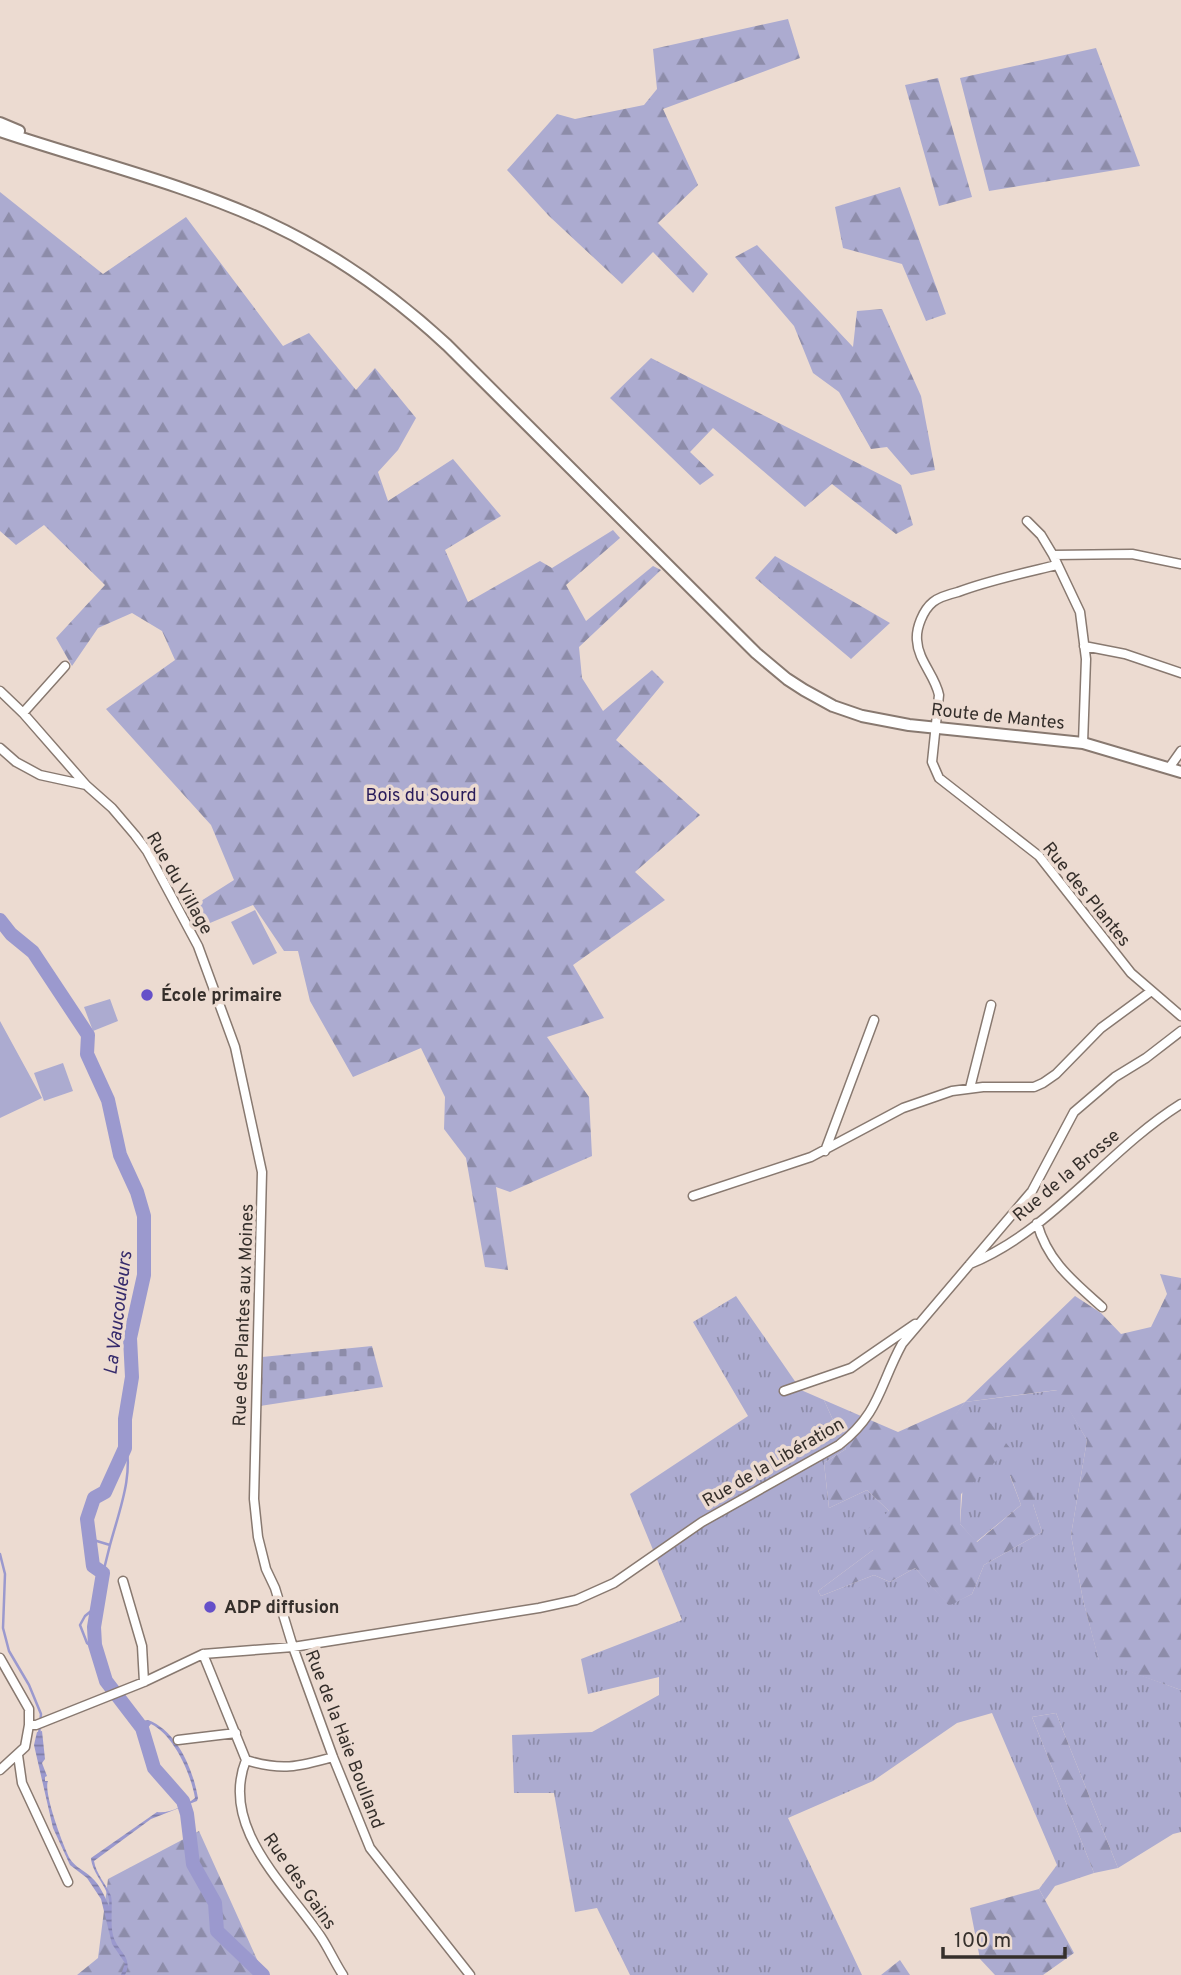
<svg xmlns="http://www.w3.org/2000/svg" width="1181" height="1975" viewBox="0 0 1181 1975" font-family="Overpass,sans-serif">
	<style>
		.grass { fill: url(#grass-tufts) }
		.forest { fill: url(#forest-firs) }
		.cemetery { fill: url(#cemetery-stones) }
		.park { fill: #acabd0 }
		.water { fill: url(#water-rules) }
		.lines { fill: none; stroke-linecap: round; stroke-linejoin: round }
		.stream { stroke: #9b99ce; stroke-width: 2.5 }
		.river { stroke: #9b99ce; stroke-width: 14 }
		.minor-casing { stroke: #887970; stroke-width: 11 }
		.secondary-casing { stroke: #887970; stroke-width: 14 }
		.minor { stroke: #fff; stroke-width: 8 }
		.secondary { stroke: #fff; stroke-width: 10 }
		.poi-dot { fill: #6550c9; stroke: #ecdbd1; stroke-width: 2.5 }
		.labels { text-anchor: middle; stroke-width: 7; stroke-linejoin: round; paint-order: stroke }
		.street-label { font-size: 18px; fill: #352f2b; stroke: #ecdbd1 }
		.park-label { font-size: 18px; fill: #281b5a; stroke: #ecdbd1 }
		.poi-label { font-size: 18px; font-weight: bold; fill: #352f2b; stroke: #ecdbd1; text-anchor: start }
		.water-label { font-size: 19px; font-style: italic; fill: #362b6c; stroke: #ecdbd1 }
	</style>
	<defs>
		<pattern id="grass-tufts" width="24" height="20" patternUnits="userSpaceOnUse" patternTransform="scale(1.75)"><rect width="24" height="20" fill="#acabd0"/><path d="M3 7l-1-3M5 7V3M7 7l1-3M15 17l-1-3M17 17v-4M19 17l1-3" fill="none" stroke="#8d8ca9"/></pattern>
		<pattern id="forest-firs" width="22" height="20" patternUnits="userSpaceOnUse" patternTransform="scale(1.75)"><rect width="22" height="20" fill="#acabd0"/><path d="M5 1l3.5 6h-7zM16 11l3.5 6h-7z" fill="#8d8ca9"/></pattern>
		<pattern id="cemetery-stones" width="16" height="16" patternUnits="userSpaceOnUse" patternTransform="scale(1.75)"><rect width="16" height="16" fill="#acabd0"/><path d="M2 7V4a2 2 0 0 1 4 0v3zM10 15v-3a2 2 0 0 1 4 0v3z" fill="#8d8ca9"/></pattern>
		<pattern id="water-rules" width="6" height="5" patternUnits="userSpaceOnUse" patternTransform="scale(1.75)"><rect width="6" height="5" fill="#9b99ce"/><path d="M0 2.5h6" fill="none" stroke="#7f7da7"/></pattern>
	</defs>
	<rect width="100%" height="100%" fill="#ecdbd1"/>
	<!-- grass -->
	<path class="grass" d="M 736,1296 L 801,1390 L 824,1400 L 846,1449 L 824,1463 L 829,1508 L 867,1490 L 889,1511 L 873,1550 L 818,1591 L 821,1596 L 874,1575 L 890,1582 L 915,1568 L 949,1605 L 972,1594 L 984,1565 L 1042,1532 L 1033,1504 L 1018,1474 L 1010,1476 L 1021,1505 L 976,1542 L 960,1524 L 967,1429 L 952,1419 L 965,1402 L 1058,1390 L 1087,1440 L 1071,1535 L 1083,1600 L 1099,1660 L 1181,1690 L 1181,1832 L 1173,1834 L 1118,1868 L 1056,1713 L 1032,1717 L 1094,1873 L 1055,1886 L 1045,1900 L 1039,1889 L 1057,1865 L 992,1713 L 957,1723 L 873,1781 L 788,1818 L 862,1975 L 630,1975 L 597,1908 L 575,1912 L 554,1793 L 514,1793 L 512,1735 L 592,1732 L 659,1695 L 659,1677 L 588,1694 L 581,1659 L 682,1620 L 630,1494 L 748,1416 L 693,1322 Z"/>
	<!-- forest -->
	<path class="forest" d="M 788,19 L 800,58 L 663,109 L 698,185 L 658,223 L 708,274 L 693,293 L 653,252 L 622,284 L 549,216 L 507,170 L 557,114 L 575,119 L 644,105 L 657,89 L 653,49 Z
		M 1096,48 L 1140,166 L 989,191 L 960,78 Z
		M 938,78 L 972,197 L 939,206 L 905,85 Z
		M 900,187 L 946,314 L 926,321 L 902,264 L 843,248 L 835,207 Z
		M 0,192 L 103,274 L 186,217 L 283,346 L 309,333 L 356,390 L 375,368 L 416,418 L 398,450 L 378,472 L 388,501 L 453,459 L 501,516 L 445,550 L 468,602 L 540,561 L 552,568 L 613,530 L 620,538 L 566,585 L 586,621 L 653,566 L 661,570 L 579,647 L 582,678 L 603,711 L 652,670 L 664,682 L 616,740 L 700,815 L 635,872 L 665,900 L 573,965 L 604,1018 L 547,1037 L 589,1097 L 592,1156 L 510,1192 L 496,1187 L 508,1270 L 485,1267 L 466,1158 L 444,1129 L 445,1097 L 421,1048 L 353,1077 L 310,1001 L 298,951 L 284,951 L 253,905 L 198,928 L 190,908 L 234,880 L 211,825 L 106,709 L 175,660 L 162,631 L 132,613 L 98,628 L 72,666 L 56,638 L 105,585 L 44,525 L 16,545 L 0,531 Z
		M 757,245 L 853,347 L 857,311 L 882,309 L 921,396 L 935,470 L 911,475 L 887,447 L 871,449 L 839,392 L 813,373 L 794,326 L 735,257 Z
		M 651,358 L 901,485 L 913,525 L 896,534 L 832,484 L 805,507 L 713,428 L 690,452 L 714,475 L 700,485 L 610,398 Z
		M 775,556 L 890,623 L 851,659 L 755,578 Z
		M 1160,1274 L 1181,1278 L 1181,1690 L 1099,1661 L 1083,1600 L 1071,1535 L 1087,1440 L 1057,1390 L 965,1402 L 953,1419 L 967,1428 L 986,1418 L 1010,1448 L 961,1494 L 960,1524 L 977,1542 L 1021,1505 L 1010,1475 L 1018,1473 L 1036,1488 L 1033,1504 L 1042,1532 L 984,1565 L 972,1594 L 949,1606 L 915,1568 L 890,1582 L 874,1575 L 821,1596 L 818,1591 L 873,1550 L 868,1529 L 889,1511 L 867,1490 L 829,1508 L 824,1463 L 846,1449 L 824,1400 L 898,1432 L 965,1402 L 1075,1296 L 1101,1313 L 1121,1334 L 1151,1327 L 1167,1294 Z
		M 1056,1713 L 1118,1868 L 1094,1873 L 1032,1717 Z
		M 199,1831 L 264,1975 L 77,1975 L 98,1958 L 108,1879 Z
		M 1039,1889 L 1074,1953 L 1043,1975 L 995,1975 L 980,1959 L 970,1908 Z
		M 900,1960 L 910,1975 L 881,1975 Z"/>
	<!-- cemetery -->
	<path class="cemetery" d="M 372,1346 L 383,1387 L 260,1406 L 262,1357 Z"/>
	<!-- park -->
	<path class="park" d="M 255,910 L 277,953 L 253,965 L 231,922 Z
		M 110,999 L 118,1021 L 93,1031 L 84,1007 Z
		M 0,1021 L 42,1098 L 0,1118 Z
		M 63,1063 L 73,1091 L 44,1101 L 34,1073 Z"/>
	<!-- water -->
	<path class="water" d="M 148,1720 C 177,1731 193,1769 198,1798 L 197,1801 L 151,1819 L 94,1861 C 96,1874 106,1884 111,1896 C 113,1903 110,1923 113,1935 C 117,1952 134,1956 125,1975 L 121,1975 L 125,1963 L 112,1944 L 101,1899 L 87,1878 L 70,1865 L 53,1828 L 34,1745 L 37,1732 L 42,1731 L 45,1759 L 42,1763 L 47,1776 L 45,1777 L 45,1781 L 48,1781 C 43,1792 63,1846 70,1859 C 75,1867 85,1871 91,1877 C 100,1885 104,1895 109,1906 C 112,1890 92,1875 91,1858 L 157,1812 C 169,1814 186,1805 195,1798 C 191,1774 174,1735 151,1724 L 147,1729 L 142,1721 Z"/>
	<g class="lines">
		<!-- stream -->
		<path class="stream" d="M 90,1539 L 110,1545 L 103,1573
			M 110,1545 C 120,1508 134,1475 125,1437
			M 0,1554 L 5,1574 L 3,1628 L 9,1651 L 29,1685 L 41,1714 L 39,1735
			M 96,1607 L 85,1616 L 80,1625 L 87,1643 L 97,1651
			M 140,1725 L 147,1723"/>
		<!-- river -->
		<path class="river" d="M 0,920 L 11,934 L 33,952 L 88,1035 L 87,1054 L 108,1100 L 120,1155 L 137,1192 L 144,1216 L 144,1275 L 130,1338 L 132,1377 L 125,1419 L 125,1448 L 105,1492 L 94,1498 L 87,1519 L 93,1566 L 103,1573 L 94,1627 L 95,1645 L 106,1681 L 142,1728 L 154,1768 L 183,1801 L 187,1814 L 193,1864 L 215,1903 L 217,1931 L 263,1975"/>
		<defs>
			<path id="minor" d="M 1027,521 L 1041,535 L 1053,555 L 1132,554 L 1181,564
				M 1053,555 L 1080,612 L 1086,659 L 1083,743
				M 1057,565 C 1024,573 990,580 958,592 C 950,594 939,597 933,602 C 923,610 916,628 917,640 C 918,661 935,675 939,695 L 932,762 L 939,778 L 1039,856 L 1131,973 L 1181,1016
				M 1084,646 L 1125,654 L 1181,673
				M 0,691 L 23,713 L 86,785
				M 23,713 L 65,666
				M 0,748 L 16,762 L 40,775 L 86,785 L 112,808 L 135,835 L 147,851 L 198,946 L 235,1047 L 262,1172 L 254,1499 L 258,1537 L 266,1569 L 275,1588 L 293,1647 L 333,1757 L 370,1848 L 470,1975
				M 1169,768 L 1181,751
				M 970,1088 L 991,1005
				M 825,1151 L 874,1020
				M 693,1196 L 811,1157 L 903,1108 L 952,1091 L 983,1087 L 1034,1087 L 1043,1083 L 1056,1074 L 1101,1028 L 1150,992
				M 1037,1223 C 1048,1262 1073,1281 1102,1307
				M 970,1264 C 1053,1230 1107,1150 1181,1104
				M 784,1391 L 851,1368 L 915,1324
				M 123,1581 L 142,1646 L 144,1682
				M 203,1654 L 246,1760 C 281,1771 298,1767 333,1757
				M 0,1658 L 29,1709 L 29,1725
				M 178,1740 L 236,1733
				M 18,1755 L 22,1783 L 68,1882
				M 246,1760 C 219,1828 287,1886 321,1937 C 329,1949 335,1963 343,1975
				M 0,1770 L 25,1747 L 29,1725 L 36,1725 L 144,1682 L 203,1654 L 293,1647 L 539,1608 L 576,1600 L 614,1583 L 702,1522 L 839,1445 C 880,1413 879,1386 902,1344 L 1032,1191 L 1074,1112 L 1115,1077 L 1146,1058 L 1181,1031"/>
			<path id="secondary" d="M 0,123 L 19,131
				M 0,131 C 89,161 182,183 267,222 C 334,253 393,295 447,345 L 756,653 L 787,679 L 804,690 L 833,706 L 862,716 L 909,725 L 1083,743 L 1181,772"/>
		</defs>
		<!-- minor casing -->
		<use href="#minor" class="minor-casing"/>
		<!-- secondary casing -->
		<use href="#secondary" class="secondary-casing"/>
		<!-- minor -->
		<use href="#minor" class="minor"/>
		<!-- secondary -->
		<use href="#secondary" class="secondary"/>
	</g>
	<!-- markers -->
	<g class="poi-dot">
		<circle cx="147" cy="995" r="7"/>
		<circle cx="210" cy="1607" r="7"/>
	</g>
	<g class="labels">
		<!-- street labels -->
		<g class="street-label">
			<text transform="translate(998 716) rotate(6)" y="6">Route de Mantes</text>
			<text transform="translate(180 883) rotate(60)" y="6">Rue du Village</text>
			<text transform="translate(1087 894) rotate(51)" y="6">Rue des Plantes</text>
			<text transform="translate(1066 1175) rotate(-40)" y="6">Rue de la Brosse</text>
			<text transform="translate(243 1315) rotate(-88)" y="6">Rue des Plantes aux Moines</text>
			<text transform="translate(773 1462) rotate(-30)" y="6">Rue de la Libération</text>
			<text transform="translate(345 1739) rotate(69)" y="6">Rue de la Haie Boulland</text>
			<text transform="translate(300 1881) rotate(55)" y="6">Rue des Gains</text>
		</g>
		<!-- park labels -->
		<g class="park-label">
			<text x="421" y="801">Bois du Sourd</text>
		</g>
		<!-- poi labels -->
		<g class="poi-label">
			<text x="161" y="1001">École primaire</text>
			<text x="224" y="1613">ADP diffusion</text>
		</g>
		<!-- water labels -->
		<g class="water-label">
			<text transform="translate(117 1313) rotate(-83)" y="7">La Vaucouleurs</text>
		</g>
	</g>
	<!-- scale -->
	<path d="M943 1947v10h122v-10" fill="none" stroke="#352f2b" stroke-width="3.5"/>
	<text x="954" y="1947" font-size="21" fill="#352f2b" stroke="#ecdbd1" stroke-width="5" paint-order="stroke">100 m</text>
</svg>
